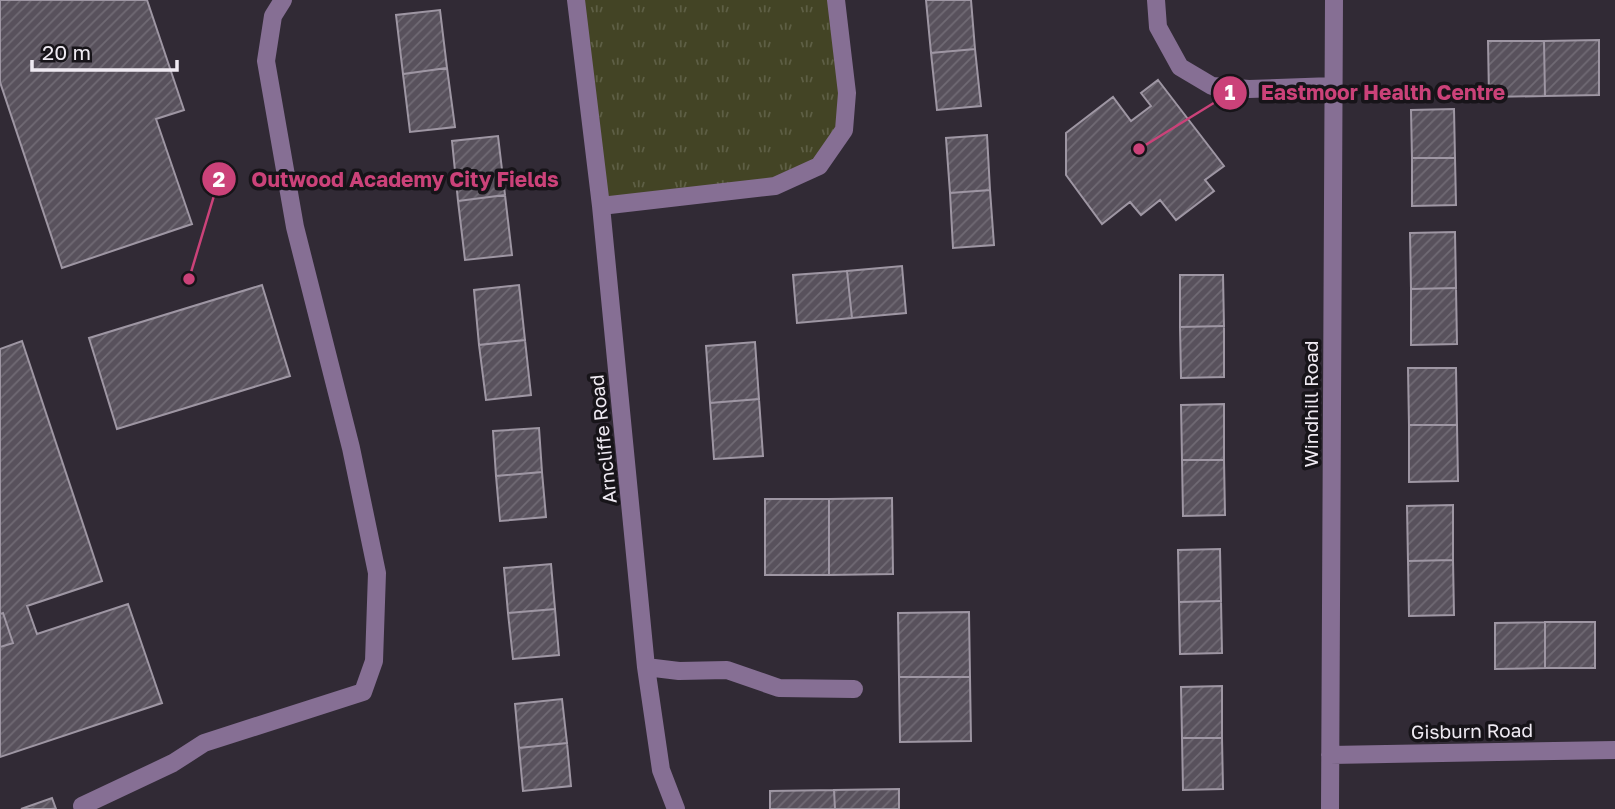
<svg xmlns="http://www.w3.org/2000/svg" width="1615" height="809" viewBox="0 0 1615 809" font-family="'Golos Text',sans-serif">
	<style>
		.grass { fill: url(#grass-tufts) }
		.building { fill: url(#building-hatch); stroke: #9e96a3; stroke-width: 2 }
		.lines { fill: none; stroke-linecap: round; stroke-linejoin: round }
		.minor { stroke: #866f94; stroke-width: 18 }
		.labels { text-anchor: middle; stroke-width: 7; stroke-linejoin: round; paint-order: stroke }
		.street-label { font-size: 19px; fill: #efeaf2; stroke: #171419 }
		.leader { fill: none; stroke: #cb4279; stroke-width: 2.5 }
		.callout-dot { fill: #cb4279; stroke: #171419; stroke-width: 2.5 }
		.mark-label { font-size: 21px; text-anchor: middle; font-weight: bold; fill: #fff }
		.callout-label { font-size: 21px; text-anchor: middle; font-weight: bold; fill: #cb4279; stroke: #171419; stroke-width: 7; stroke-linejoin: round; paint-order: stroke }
	</style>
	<defs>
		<pattern id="grass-tufts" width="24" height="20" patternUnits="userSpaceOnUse" patternTransform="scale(1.75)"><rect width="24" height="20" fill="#434425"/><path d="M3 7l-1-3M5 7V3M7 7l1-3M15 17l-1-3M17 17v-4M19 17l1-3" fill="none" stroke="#5e5f45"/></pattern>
		<pattern id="building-hatch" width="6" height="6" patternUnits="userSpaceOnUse" patternTransform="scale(1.75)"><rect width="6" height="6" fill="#58515c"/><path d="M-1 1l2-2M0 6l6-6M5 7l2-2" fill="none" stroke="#706a74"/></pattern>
	</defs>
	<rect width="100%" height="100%" fill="#312a35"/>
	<!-- grass -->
	<path class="grass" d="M 576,0 L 836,0 L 844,130 L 819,166 L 775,186 L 601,206 Z"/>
	<!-- building -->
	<path class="building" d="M 0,0 L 147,0 L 184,110 L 156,119 L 192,224 L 62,268 L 0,82 Z
		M 926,0 L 971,0 L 975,49 L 931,53 Z
		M 440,10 L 447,68 L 403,74 L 396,15 Z
		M 1599,40 L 1599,95 L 1545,96 L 1544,41 Z
		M 1488,41 L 1544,41 L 1545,96 L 1489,97 Z
		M 975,49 L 981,106 L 937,110 L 931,53 Z
		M 447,68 L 455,127 L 410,132 L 403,74 Z
		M 1158,80 L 1224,166 L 1205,180 L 1214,191 L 1176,220 L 1160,200 L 1141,215 L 1130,202 L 1102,224 L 1066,175 L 1066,133 L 1113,97 L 1131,121 L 1151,106 L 1141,93 Z
		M 1454,109 L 1455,158 L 1412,158 L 1411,110 Z
		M 987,135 L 990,190 L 950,193 L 946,138 Z
		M 498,136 L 505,195 L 458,201 L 452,141 Z
		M 1412,158 L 1455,158 L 1456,205 L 1412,206 Z
		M 990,190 L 994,245 L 953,248 L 950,193 Z
		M 505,195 L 512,255 L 465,260 L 458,201 Z
		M 1455,232 L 1456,288 L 1411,289 L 1410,233 Z
		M 902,266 L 906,313 L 852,318 L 847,271 Z
		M 847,271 L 852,318 L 797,323 L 793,275 Z
		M 1180,275 L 1223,275 L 1224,326 L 1180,327 Z
		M 262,285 L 290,376 L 117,429 L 89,338 Z
		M 519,285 L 525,340 L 479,345 L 474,290 Z
		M 1456,288 L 1457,344 L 1411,345 L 1411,289 Z
		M 1224,326 L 1224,377 L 1181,378 L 1180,327 Z
		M 525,340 L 531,395 L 486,400 L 479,345 Z
		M 22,341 L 102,581 L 27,606 L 37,634 L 128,604 L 162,703 L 0,757 L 0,647 L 13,643 L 3,613 L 0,614 L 0,349 Z
		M 755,342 L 759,399 L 710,403 L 706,346 Z
		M 1408,368 L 1456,368 L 1457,425 L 1409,425 Z
		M 759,399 L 763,456 L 714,459 L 710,403 Z
		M 1224,404 L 1224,460 L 1182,460 L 1181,405 Z
		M 1409,425 L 1457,425 L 1458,481 L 1409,482 Z
		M 539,428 L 542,472 L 496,476 L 493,431 Z
		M 1182,460 L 1224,460 L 1225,515 L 1183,516 Z
		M 542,472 L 546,517 L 500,521 L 496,476 Z
		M 892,498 L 893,574 L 829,575 L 829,499 Z
		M 765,499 L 829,499 L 829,575 L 765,575 Z
		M 1453,505 L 1453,560 L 1408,561 L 1407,506 Z
		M 1220,549 L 1221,601 L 1179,602 L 1178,550 Z
		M 1453,560 L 1454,615 L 1409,616 L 1408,561 Z
		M 551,564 L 555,609 L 508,613 L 504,568 Z
		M 1221,601 L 1222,653 L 1180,654 L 1179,602 Z
		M 555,609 L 559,655 L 513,659 L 508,613 Z
		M 969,612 L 970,677 L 899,677 L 898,613 Z
		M 3,613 L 13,643 L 0,647 L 0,614 Z
		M 1545,622 L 1545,668 L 1495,669 L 1495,623 Z
		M 1545,622 L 1595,622 L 1595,668 L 1545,668 Z
		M 899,677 L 970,677 L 971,741 L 900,742 Z
		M 1222,686 L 1222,738 L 1182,738 L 1181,687 Z
		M 562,699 L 567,743 L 519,748 L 515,704 Z
		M 1182,738 L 1222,738 L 1223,789 L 1183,790 Z
		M 567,743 L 571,786 L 523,791 L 519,748 Z
		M 899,789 L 899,809 L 835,809 L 834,790 Z
		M 834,790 L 835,809 L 770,809 L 770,791 Z
		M 52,798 L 56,809 L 21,809 Z"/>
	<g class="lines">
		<!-- minor -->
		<path class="minor" d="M 576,0 L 601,206 L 646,667 L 661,770 L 676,809
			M 1156,0 L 1158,27 L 1180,67 L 1212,86 L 1249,89 L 1333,86
			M 601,206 L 775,186 L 819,166 L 844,130 L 847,93 L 836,0
			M 646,667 L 679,671 L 727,670 L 779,688 L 854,689
			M 1330,755 L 1615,750
			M 82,806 L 173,763 L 204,743 L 363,692 L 374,661 L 377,573 L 351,448 L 295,227 L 266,61 L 273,16 L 283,0
			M 1330,809 L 1334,0"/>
	</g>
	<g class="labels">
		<!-- street labels -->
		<g class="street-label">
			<text transform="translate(1311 404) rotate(-90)" y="7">Windhill Road</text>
			<text transform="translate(603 439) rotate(-96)" y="7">Arncliffe Road</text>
			<text transform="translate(1472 731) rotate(-1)" y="7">Gisburn Road</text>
		</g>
	</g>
	<!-- callouts -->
	<path class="leader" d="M1139 149L1230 93M189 279L219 179"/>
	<g class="callout-dot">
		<circle cx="1139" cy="149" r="7"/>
		<circle cx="189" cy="279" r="7"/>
		<circle cx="1230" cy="93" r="18"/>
		<circle cx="219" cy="179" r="18"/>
	</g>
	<g class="mark-label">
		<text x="1230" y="100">1</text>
		<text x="219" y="187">2</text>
	</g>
	<g class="callout-label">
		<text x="1383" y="100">Eastmoor Health Centre</text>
		<text x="405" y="187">Outwood Academy City Fields</text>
	</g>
	<!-- scale -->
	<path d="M32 60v10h145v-10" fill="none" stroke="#efeaf2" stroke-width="3.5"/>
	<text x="42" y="60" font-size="21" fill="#efeaf2" stroke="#171419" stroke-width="5" paint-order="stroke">20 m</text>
</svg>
